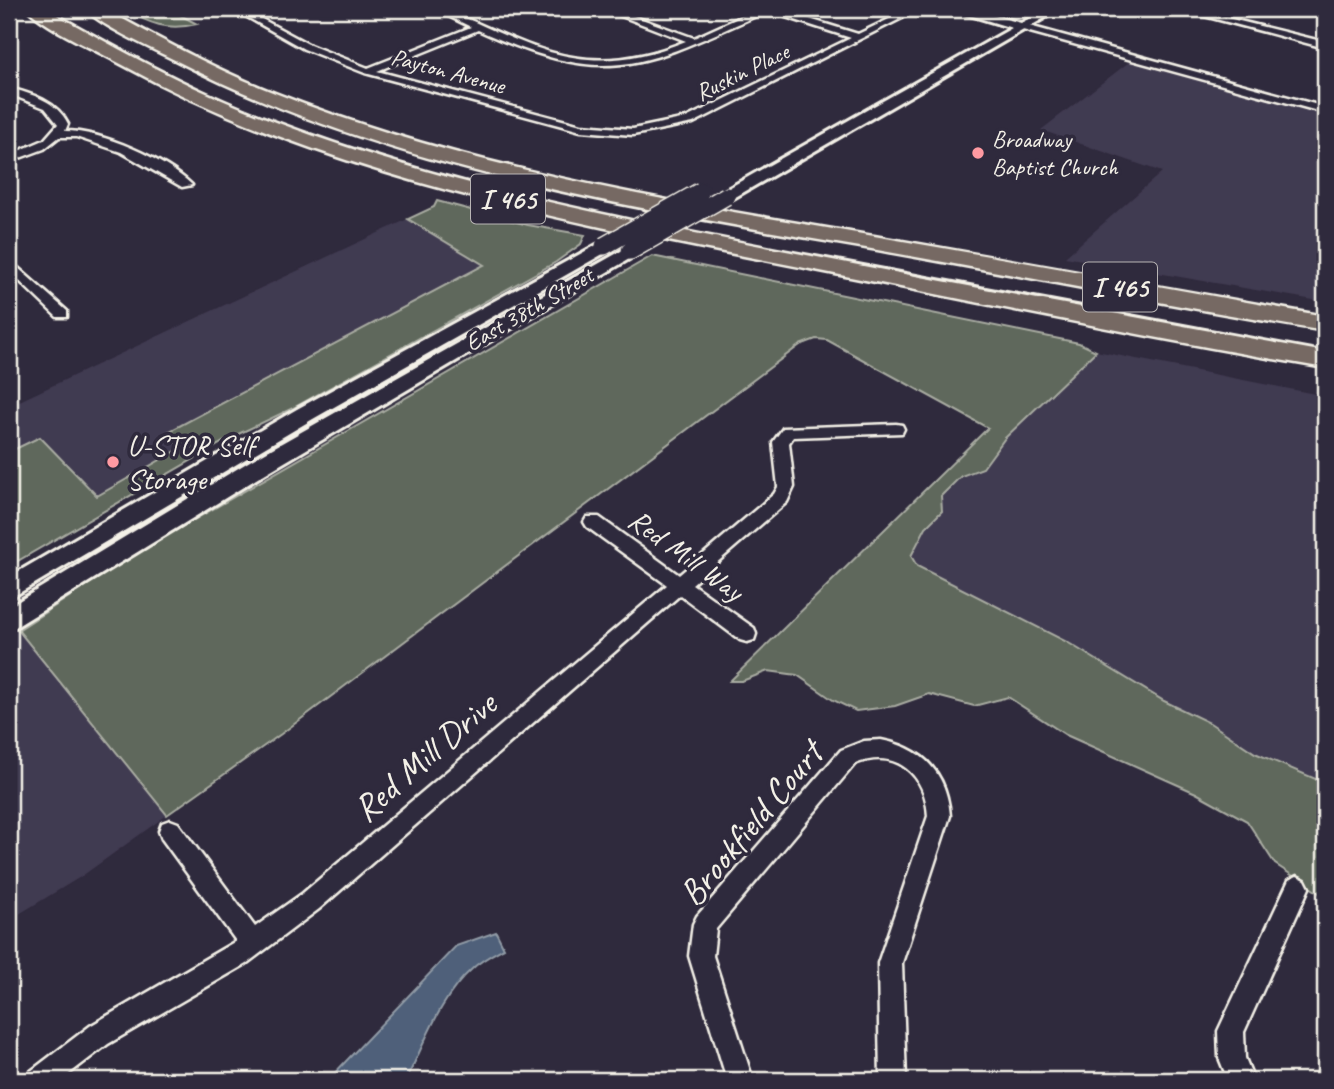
<svg xmlns="http://www.w3.org/2000/svg" width="1334" height="1089" viewBox="0 0 1334 1089" font-family="Caveat,sans-serif">
	<style>
		.built { fill: #413a51 }
		.green { fill: #5e675b; stroke: #a9aca2; stroke-width: 2 }
		.water { fill: #4f617a; stroke: #919ba6; stroke-width: 2 }
		.lines { fill: none; stroke-linecap: round; stroke-linejoin: round }
		.street-casing { stroke: #f4f1e8; stroke-width: 5 }
		.secondary-casing { stroke: #f4f1e8; stroke-width: 6 }
		.highway-casing { stroke: #f4f1e8; stroke-width: 5 }
		.street { fill: #2f2a3d; fill-rule: evenodd }
		.secondary { fill: #2f2a3d; fill-rule: evenodd }
		.highway { fill: #766964; fill-rule: evenodd }
		.secondary-bridge-casing { stroke: #f4f1e8; stroke-width: 20; stroke-linecap: butt }
		.secondary-bridge { stroke: #2f2a3d; stroke-width: 17 }
		.poi-dot { fill: #ff9aa2; stroke: #2f2a3d; stroke-width: 2.5 }
		.labels { text-anchor: middle; stroke-width: 7; stroke-linejoin: round; paint-order: stroke }
		.far-street-label { font-size: 24px; fill: #f4f1e8; stroke: #2f2a3d }
		.far-poi-label { font-size: 24px; fill: #f4f1e8; stroke: #2f2a3d; text-anchor: start }
		.shield { fill: #2f2a3d; stroke: #b9b5b5; stroke-width: 2 }
		.shield-label { font-size: 28px; font-weight: bold; fill: #f4f1e8 }
		.poi-label { font-size: 30px; fill: #f4f1e8; stroke: #2f2a3d; text-anchor: start }
		.street-label { font-size: 30px; fill: #f4f1e8; stroke: #2f2a3d }
		.near-street-label { font-size: 37px; fill: #f4f1e8; stroke: #2f2a3d }
	</style>
	<rect width="100%" height="100%" fill="#2f2a3d"/>
	<filter id="ink" filterUnits="userSpaceOnUse"><feTurbulence type="fractalNoise" baseFrequency=".0143" numOctaves="2"/><feDisplacementMap in="SourceGraphic" scale="14" xChannelSelector="R" yChannelSelector="G"/><feConvolveMatrix kernelMatrix="1 2 1 2 8 2 1 2 1" color-interpolation-filters="sRGB"/></filter>
	<g filter="url(#ink)">
		<!-- built -->
		<path class="built" d="M 1133,59 L 1325,115 L 1325,302 L 1065,257 L 1162,172 L 1041,130 Z
			M 408,219 L 485,265 L 167,432 L 182,448 L 97,496 L 40,437 L 9,452 L 9,402 L 11,405 Z
			M 1096,351 L 1325,396 L 1325,796 L 1318,780 L 1255,753 L 1210,723 L 1164,701 L 1067,642 L 917,566 L 911,556 L 926,527 L 941,511 L 941,496 L 961,476 L 983,468 L 1005,438 Z
			M 18,630 L 167,815 L 82,876 L 9,920 L 9,636 Z"/>
		<!-- green -->
		<path class="green" d="M 123,9 L 169,9 L 197,24 C 167,31 150,24 123,9 Z
			M 437,201 L 528,225 L 585,235 L 581,244 L 556,262 L 293,408 L 232,437 L 9,566 L 9,452 L 40,437 L 97,496 L 181,448 L 166,433 L 484,265 L 408,219 L 434,207 Z
			M 652,256 L 1079,343 L 1096,351 L 1005,438 L 983,468 L 961,476 L 941,496 L 942,511 L 926,527 L 911,556 L 917,566 L 1067,642 L 1164,701 L 1210,723 L 1255,753 L 1318,780 L 1325,796 L 1325,897 L 1275,864 L 1247,821 L 1196,793 L 1066,735 L 1008,697 L 974,706 L 929,694 L 895,706 L 856,711 L 833,700 L 797,675 L 768,671 L 742,681 L 730,681 L 988,428 L 827,340 L 816,339 L 800,345 L 281,734 L 167,815 L 18,630 L 140,551 Z"/>
		<!-- water -->
		<path class="water" d="M 496,932 L 504,948 C 493,954 481,960 472,969 C 440,997 425,1043 406,1080 L 328,1080 L 456,946 Z"/>
		<g class="lines">
			<defs>
				<path id="street" d="M 233,9 L 243,9 L 310,45 L 368,68 L 471,27 L 434,9 L 445,9 C 536,48 585,82 686,41 L 603,9 L 614,9 L 694,38 L 758,9 L 777,9 L 858,34 L 910,9 L 920,9 L 693,123 L 633,135 L 581,131 L 365,73 L 304,49 ZM 767,11 L 851,38 L 686,118 L 633,129 L 581,125 L 377,71 L 478,30 C 610,90 643,66 767,11 Z
					M 1178,9 L 1191,9 L 1325,42 L 1325,48 Z
					M 1022,24 L 1325,107 L 1325,113 L 1019,29 Z
					M 9,88 C 32,94 57,101 68,124 L 65,131 C 102,131 165,159 192,185 L 182,187 L 121,152 L 76,137 L 59,137 L 44,149 L 9,162 L 9,155 L 44,140 L 58,124 L 45,108 L 9,94 Z
					M 9,260 L 67,311 L 67,317 L 57,317 L 9,271 Z
					M 896,424 L 902,425 L 904,429 L 902,433 L 793,437 L 789,443 L 794,487 L 787,502 L 692,584 L 754,628 L 756,634 L 754,640 L 747,642 L 740,640 L 680,595 L 319,909 L 246,964 L 108,1044 L 61,1080 L 27,1080 L 31,1071 L 90,1026 L 236,941 L 162,839 L 159,831 L 162,823 L 170,820 L 178,823 L 255,927 L 303,893 L 667,585 L 587,527 L 584,522 L 587,517 L 599,517 L 679,575 L 774,494 L 778,487 L 773,442 L 783,428 Z
					M 881,740 C 923,748 947,773 950,816 L 902,963 L 906,1080 L 880,1080 L 878,963 L 928,816 C 926,775 897,747 855,764 L 716,929 L 713,956 L 753,1080 L 727,1080 L 689,956 L 693,924 L 697,916 L 841,750 L 864,741 Z
					M 1297,876 L 1305,880 L 1309,888 L 1244,1032 L 1245,1058 L 1254,1080 L 1228,1080 L 1219,1058 L 1218,1031 L 1289,880 Z"/>
				<path id="secondary" d="M 950,9 L 969,9 L 1021,23 L 1046,9 L 1060,9 L 732,199 L 720,199 L 720,193 L 1012,28 Z
					M 604,241 L 610,242 L 613,246 L 610,250 L 313,419 L 9,599 L 9,577 L 297,409 Z
					M 630,246 L 636,247 L 639,251 L 636,255 L 266,473 L 9,631 L 9,607 L 250,461 Z"/>
				<path id="highway" d="M 27,9 L 46,9 C 110,44 174,81 243,109 C 416,180 602,215 786,251 C 965,286 1145,319 1325,352 L 1325,368 C 1153,339 982,303 810,269 C 576,223 332,180 121,64 C 94,49 49,30 27,9 Z
					M 85,9 L 104,9 C 160,39 216,70 275,93 C 467,169 672,202 874,236 C 1025,262 1175,289 1325,316 L 1325,331 C 1172,306 1019,275 866,248 C 635,208 392,171 181,63 C 155,50 104,28 85,9 Z"/>
			</defs>
			<!-- street casing -->
			<use href="#street" class="street-casing"/>
			<!-- secondary casing -->
			<use href="#secondary" class="secondary-casing"/>
			<!-- highway casing -->
			<use href="#highway" class="highway-casing"/>
			<!-- street -->
			<use href="#street" class="street"/>
			<!-- secondary -->
			<use href="#secondary" class="secondary"/>
			<!-- highway -->
			<use href="#highway" class="highway"/>
			<defs>
				<path id="secondary-bridge" d="M 604,246 L 701,191
					M 630,251 L 726,196"/>
			</defs>
			<!-- secondary-bridge casing -->
			<use href="#secondary-bridge" class="secondary-bridge-casing"/>
			<!-- secondary-bridge -->
			<use href="#secondary-bridge" class="secondary-bridge"/>
		</g>
	</g>
	<!-- markers -->
	<g class="poi-dot">
		<circle cx="978" cy="153" r="7"/>
		<circle cx="113" cy="462" r="7"/>
	</g>
	<g class="labels">
		<!-- far-street labels -->
		<g class="far-street-label">
			<text transform="translate(448 71) rotate(15)" y="8">Payton Avenue</text>
			<text transform="translate(742 72) rotate(-26)" y="8">Ruskin Place</text>
			<text transform="translate(529 309) rotate(-30)" y="8">East 38th Street</text>
		</g>
		<!-- far-poi labels -->
		<g class="far-poi-label">
			<text x="992" y="147">Broadway<tspan x="992" dy="28">Baptist Church</tspan></text>
		</g>
		<!-- shield labels -->
		<g class="shield">
			<rect x="471" y="174.5" width="74" height="49" rx="5"/>
			<rect x="1083" y="262.5" width="74" height="49" rx="5"/>
		</g>
		<g class="shield-label">
			<text x="508" y="209">I 465</text>
			<text x="1120" y="297">I 465</text>
		</g>
		<!-- poi labels -->
		<g class="poi-label">
			<text x="127" y="455">U-STOR Self<tspan x="127" dy="34">Storage</tspan></text>
		</g>
		<!-- street labels -->
		<g class="street-label">
			<text transform="translate(686 555) rotate(36)" y="10">Red Mill Way</text>
		</g>
		<!-- near-street labels -->
		<g class="near-street-label">
			<text transform="translate(424 756) rotate(-41)" y="13">Red Mill Drive</text>
			<text transform="translate(750 823) rotate(-50)" y="13">Brookfield Court</text>
		</g>
	</g>
	<!-- margin -->
	<rect width="1334" height="1089" fill="none" stroke="#2f2a3d" stroke-width="35"/>
	<rect x="18" y="18" width="1299" height="1054" fill="none" stroke="#f4f1e8" stroke-width="2.5" filter="url(#ink)"/>
</svg>
